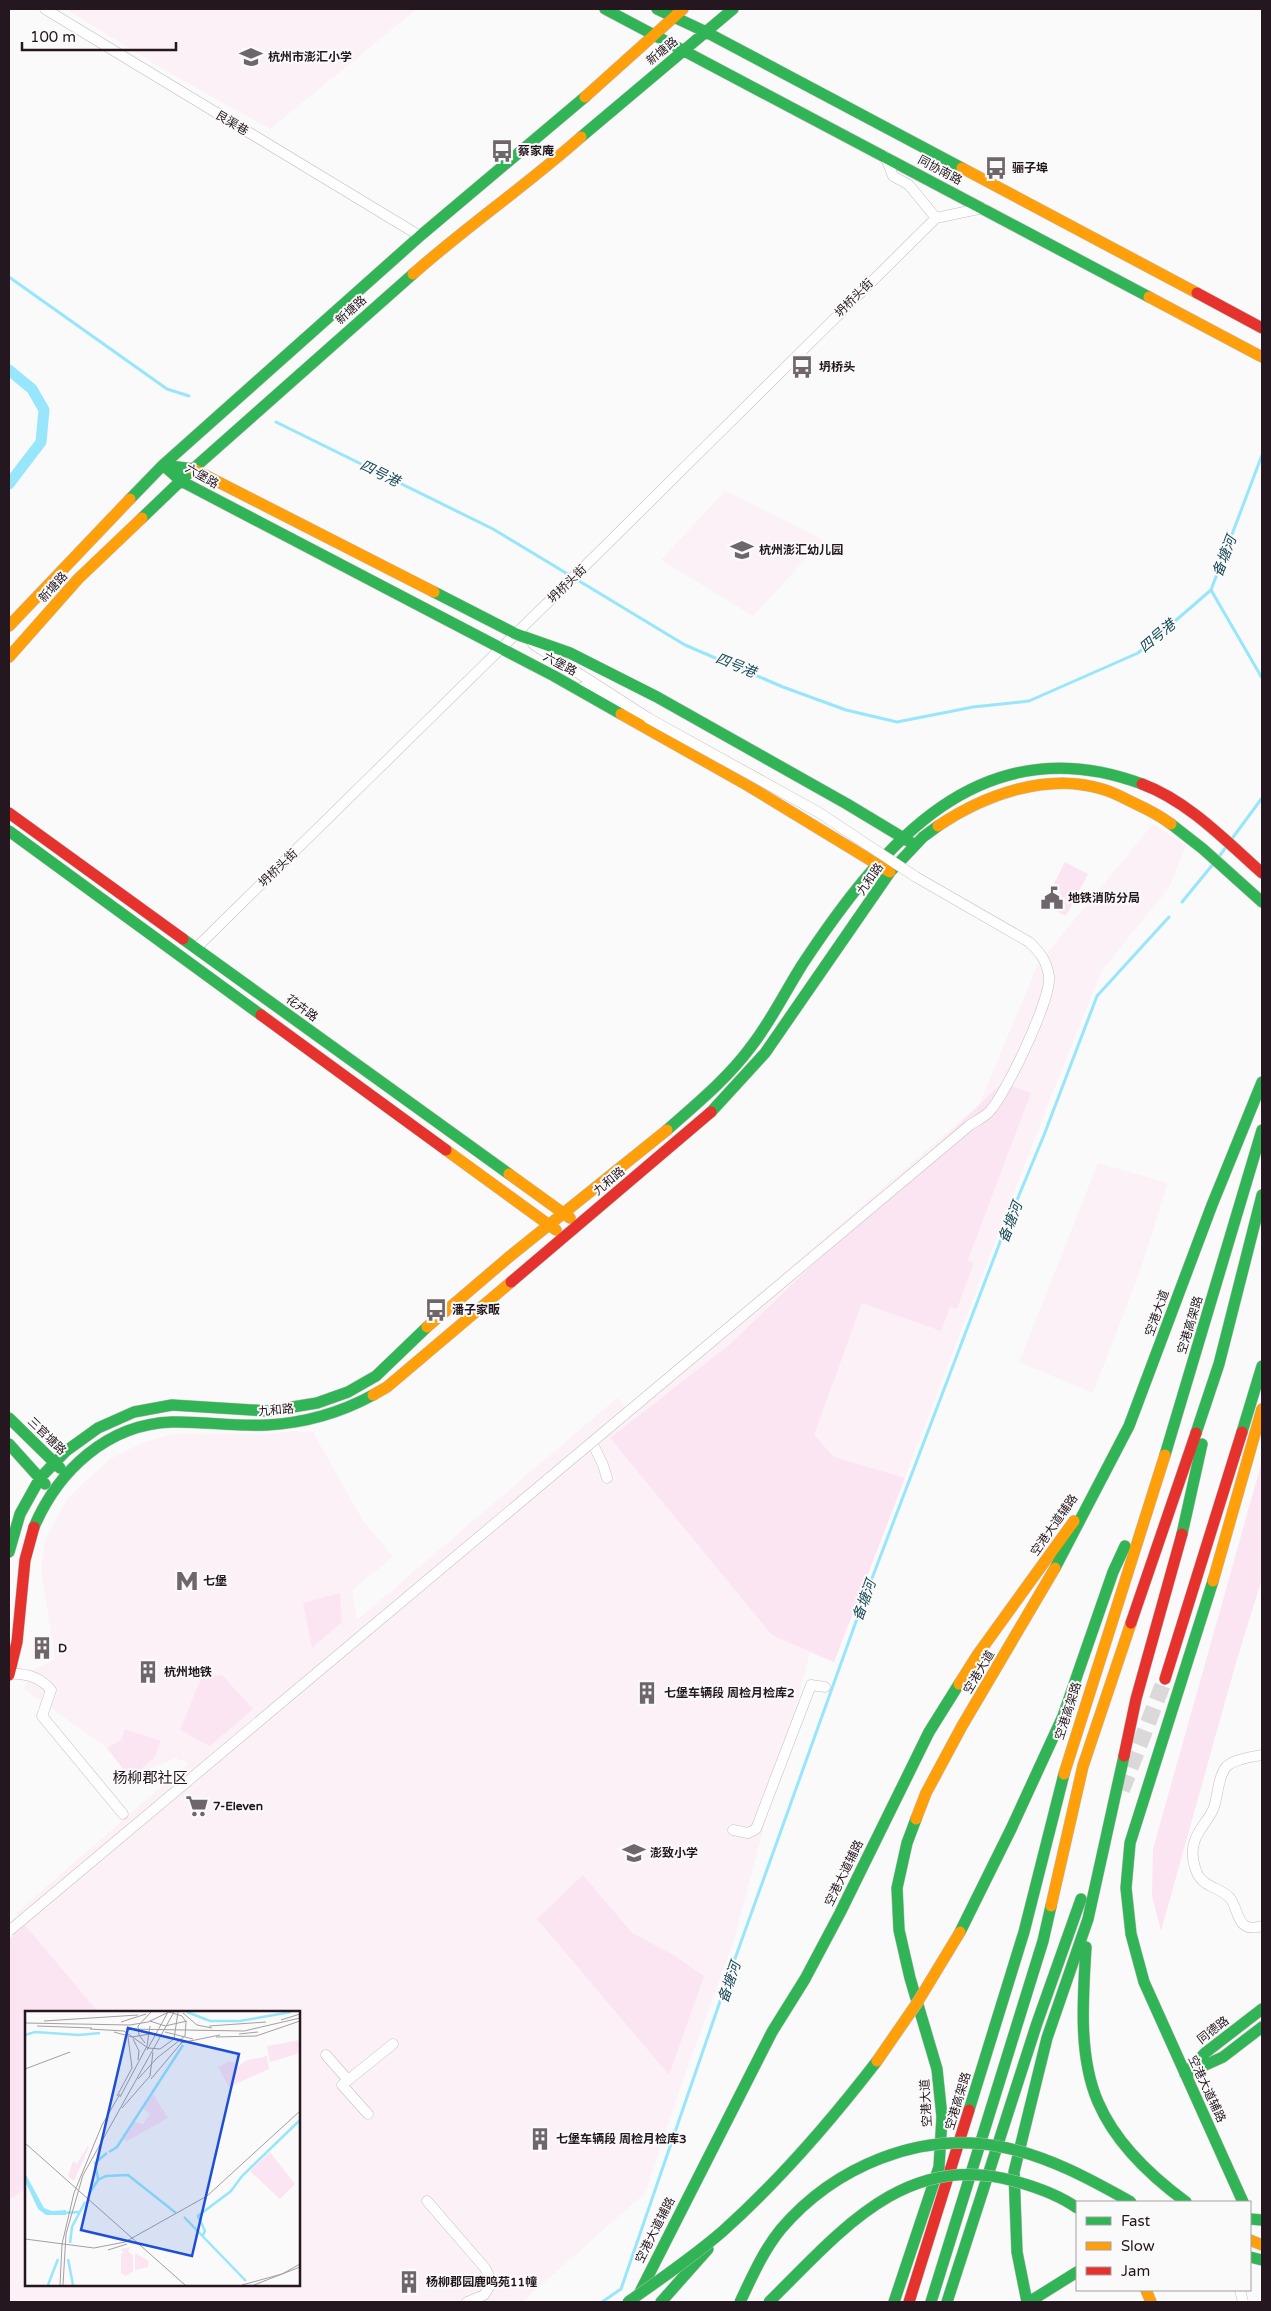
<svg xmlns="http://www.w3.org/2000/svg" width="1271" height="2311" viewBox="0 0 1271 2311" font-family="'Varela Round','Noto Sans SC',sans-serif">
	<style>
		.built { fill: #fbf1f7; fill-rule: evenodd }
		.green { fill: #fce5f2 }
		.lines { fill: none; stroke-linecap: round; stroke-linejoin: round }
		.stream { stroke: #97e6fb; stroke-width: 3 }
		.canal { stroke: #97e6fb; stroke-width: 11 }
		.primary-tunnel { stroke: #dad8d9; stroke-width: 16; stroke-dasharray: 16 8; stroke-linecap: butt }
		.street-casing { stroke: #c4bec1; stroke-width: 11 }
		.fast-casing { stroke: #c4bec1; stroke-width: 12 }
		.slow-casing { stroke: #c4bec1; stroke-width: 12 }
		.jam-casing { stroke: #c4bec1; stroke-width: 12 }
		.street { stroke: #fefefe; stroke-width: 10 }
		.fast { stroke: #30b455; stroke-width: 11 }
		.slow { stroke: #ff9f0a; stroke-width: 11 }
		.jam { stroke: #e5322d; stroke-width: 11 }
		.street-bridge-casing { stroke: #c4bec1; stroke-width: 11; stroke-linecap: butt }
		.fast-bridge-casing { stroke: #c4bec1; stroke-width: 12; stroke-linecap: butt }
		.slow-bridge-casing { stroke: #c4bec1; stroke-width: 12; stroke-linecap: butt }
		.street-bridge { stroke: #fefefe; stroke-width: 10 }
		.fast-bridge { stroke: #30b455; stroke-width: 11 }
		.slow-bridge { stroke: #ff9f0a; stroke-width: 11 }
		.labels { text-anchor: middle; stroke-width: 4; stroke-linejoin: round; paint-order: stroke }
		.street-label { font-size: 12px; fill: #24171f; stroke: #fafafa }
		.poi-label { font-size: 12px; font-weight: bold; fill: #24171f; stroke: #fafafa; text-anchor: start }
		.water-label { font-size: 14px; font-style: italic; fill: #174956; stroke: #fafafa }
		.quarter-label { font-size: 15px; fill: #24171f; stroke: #fafafa }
		.inset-river { fill: none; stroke: #97e6fb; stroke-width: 2.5 }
		.inset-road { fill: none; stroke: #a49fa2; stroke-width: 1 }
		.view { fill: #1d4ed8; fill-opacity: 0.15; stroke: #1d4ed8; stroke-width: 2.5 }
		.inset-edge { fill: none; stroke: #24171f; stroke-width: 2.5 }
	</style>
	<rect width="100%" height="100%" fill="#fafafa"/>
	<!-- built -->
	<path class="built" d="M 66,9 L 417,9 L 270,129 L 166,71 Z
		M 725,491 L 823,540 L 753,616 L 661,560 Z
		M 1153,824 L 1186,846 L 1169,888 L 1102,970 L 1050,1099 L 834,1662 L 810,1653 L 734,1940 L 684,2077 L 645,2193 L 522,2302 L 9,2302 L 9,1939 L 24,1925 L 16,1913 L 189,1763 L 175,1758 L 130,1778 L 107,1748 L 24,1689 L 32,1670 L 55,1659 L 41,1569 L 45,1540 L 68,1498 L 85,1481 L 112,1458 L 142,1443 L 173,1434 L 268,1434 L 293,1431 L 313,1432 L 363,1521 L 393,1557 L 352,1590 L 357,1620 L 617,1398 L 627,1408 L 979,1105 L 1038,964 ZM 26,2012 L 299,2012 L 299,2285 L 26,2285 Z
		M 1098,1163 L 1168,1183 L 1139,1274 L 1093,1393 L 1019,1362 Z"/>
	<!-- green -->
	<path class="green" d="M 1065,862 L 1088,874 L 1066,916 L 1043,905 Z
		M 1002,1083 L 1031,1093 L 968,1260 L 974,1263 L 957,1309 L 950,1307 L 941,1331 L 862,1303 L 814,1435 L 834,1457 L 905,1478 L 834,1662 L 772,1635 L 610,1438 L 729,1345 Z
		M 1262,1461 L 1262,1579 L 1237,1659 L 1161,1931 L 1152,1896 L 1153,1849 Z
		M 340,1593 L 342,1622 L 312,1648 L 303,1603 Z
		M 222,1675 L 253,1709 L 210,1746 L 180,1730 L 201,1678 Z
		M 125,1729 L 161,1741 L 154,1758 L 130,1778 L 107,1748 L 121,1740 Z
		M 583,1875 L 632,1933 L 672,1954 L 704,1976 L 669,2075 L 537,1919 Z
		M 25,1925 L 98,2012 L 26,2012 L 26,2189 L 9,2199 L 9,1939 Z"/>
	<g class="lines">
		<!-- stream -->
		<path class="stream" d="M 9,277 L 167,389 L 189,396
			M 276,422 L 493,529 L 685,645 L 783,687 L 846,710 L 897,722 L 973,707 L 1029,701 L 1138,653 L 1211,590 L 1262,455
			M 1211,590 L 1262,678
			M 1231,840 L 1262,798
			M 1218,858 L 1226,847
			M 1182,902 L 1214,863
			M 602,2302 L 621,2289 L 727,1981 L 863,1602 L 1005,1229 L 1044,1135 L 1097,996 L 1169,917"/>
		<!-- canal -->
		<path class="canal" d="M 9,370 L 32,389 L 44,410 L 41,442 L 9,484"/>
		<!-- primary-tunnel -->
		<path class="primary-tunnel" d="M 1122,1790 L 1165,1679"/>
		<defs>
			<path id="street" d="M 45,9 L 420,236
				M 885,156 L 893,176 L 909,185 L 936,218
				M 533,644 L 648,718 L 583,687
				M 196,948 L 593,558 L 936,218 L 983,208
				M 592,1442 L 603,1465 L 607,1478
				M 9,1674 C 26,1673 40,1677 51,1690 L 42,1716 L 123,1814
				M 1262,1755 C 1252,1757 1234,1759 1226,1767 C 1218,1777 1218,1795 1214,1807 C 1210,1819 1199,1828 1195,1840 C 1191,1850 1193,1863 1197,1873 C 1204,1888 1220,1887 1230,1898 C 1240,1911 1236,1934 1262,1926
				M 733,1830 L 748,1833 L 756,1829 L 811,1685 L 825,1687
				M 326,2055 L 348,2080
				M 368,2114 L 342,2085 L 393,2044
				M 427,2201 L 485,2268 L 492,2282 L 484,2295 L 467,2302
				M 1240,2290 L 1243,2302"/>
			<path id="fast" d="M 605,9 L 1149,297
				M 657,9 L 706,32 L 962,168
				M 581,137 L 733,9
				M 193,469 L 163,465 L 181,481 L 554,676 L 621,714
				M 130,499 L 163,465 L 420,236 L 585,97
				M 142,518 L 193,469 L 413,274
				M 434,592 L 516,634 L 570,653 L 657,697 L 847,804 L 915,845
				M 1171,824 L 1203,849 L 1262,902
				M 9,831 L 261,1015
				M 183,939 L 509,1174
				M 711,1112 L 765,1053 L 890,872 L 923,837 L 938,826
				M 667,1130 C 695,1105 727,1079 750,1048 C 770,1023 785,992 802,965 C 882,844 981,724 1142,784
				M 9,1418 L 60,1468
				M 1242,1432 L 1262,1366
				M 1196,1433 L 1219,1364 L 1262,1195
				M 9,1444 L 45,1484
				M 1165,1455 L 1262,1130
				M 34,1527 C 58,1471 107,1424 172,1422 C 203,1421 235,1427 267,1425 C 304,1423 340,1413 373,1395
				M 1182,1534 L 1202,1444
				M 9,1552 L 20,1514 L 40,1478 L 66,1451 L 98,1428 L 134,1412 L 172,1405 L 268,1411 L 317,1403 L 348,1392 L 376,1376 L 427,1327
				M 1055,1568 L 1129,1426 L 1212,1205 L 1262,1082
				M 1213,1581 L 1130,1843 L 1126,1888 L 1131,1934 L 1144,1982 L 1243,2202
				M 1011,1829 L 1063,1716 L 1113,1572 L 1125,1546
				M 1086,1947 C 1083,1997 1078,2056 1098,2102 C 1115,2142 1152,2177 1186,2202
				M 1192,2071 L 1223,2057 L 1262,2027
				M 1185,2074 L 1205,2053 L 1262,2009
				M 969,2110 L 1024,1932 L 1064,1774
				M 1250,2219 L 1262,2220
				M 1250,2257 L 1262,2260
				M 639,2294 L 772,2032 L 805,1979 L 840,1913 L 929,1732 L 959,1684
				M 661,2302 L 708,2249
				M 894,2302 L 939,2167 L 942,2117 L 937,2069 L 910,1978 L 899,1930 L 897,1888 L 907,1843 L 916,1819
				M 931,2302 L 1043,1941 L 1051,1906
				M 947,2302 L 1037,2023 L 1081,1899
				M 1027,2302 L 1017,2252 L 1014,2172 L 1047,2038 L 1088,1919 L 1124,1756
				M 1029,2302 L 1077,2272"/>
			<path id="slow" d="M 585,97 L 683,9
				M 962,168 L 1197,293
				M 413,274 C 467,226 527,185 581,137
				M 1149,297 L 1262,357
				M 193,469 L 434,592
				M 9,626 L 130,499
				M 9,657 L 78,579 L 142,518
				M 621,714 L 747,785 L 890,872
				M 938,826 C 984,795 1047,772 1102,789 C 1113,792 1124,798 1134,803 C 1147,809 1159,815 1171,824
				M 446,1150 L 556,1230
				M 509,1174 L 570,1218
				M 427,1327 L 509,1257 L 667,1130
				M 373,1395 L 387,1387 L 511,1282
				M 1213,1581 L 1262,1409
				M 959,1684 L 978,1654 L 1074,1521
				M 1064,1774 L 1165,1455
				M 916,1819 L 926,1793 L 962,1726 L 1055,1568
				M 1051,1906 L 1083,1766 L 1131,1623
				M 1250,2240 L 1262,2245
				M 1146,2290 L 1151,2302"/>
			<path id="jam" d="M 1197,293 L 1262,328
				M 1142,784 C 1188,801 1226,841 1262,873
				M 9,813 L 183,939
				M 261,1015 L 446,1150
				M 511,1282 L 711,1112
				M 1131,1623 L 1196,1433
				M 9,1675 L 17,1642 L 25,1560 L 34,1527
				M 1165,1679 L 1242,1432
				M 1124,1756 L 1136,1699 L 1182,1534
				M 909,2302 L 969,2110"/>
		</defs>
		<!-- street casing -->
		<use href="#street" class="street-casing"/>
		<!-- fast casing -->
		<use href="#fast" class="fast-casing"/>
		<!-- slow casing -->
		<use href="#slow" class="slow-casing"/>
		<!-- jam casing -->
		<use href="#jam" class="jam-casing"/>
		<!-- street -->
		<use href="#street" class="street"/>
		<!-- fast -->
		<use href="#fast" class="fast"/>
		<!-- slow -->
		<use href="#slow" class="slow"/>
		<!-- jam -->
		<use href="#jam" class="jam"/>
		<defs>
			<path id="street-bridge" d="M 9,1931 L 970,1125 C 976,1121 984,1117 989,1112 C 1005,1096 1051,1000 1049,977 C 1047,962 1041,953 1029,942 L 916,877 L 818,812 L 648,718"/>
			<path id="fast-bridge" d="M 960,1932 L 1011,1829
				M 628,2302 C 661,2279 693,2257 723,2231 C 780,2180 830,2122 877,2061
				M 740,2302 C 752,2277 763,2251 781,2229 C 834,2167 920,2130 1002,2147 C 1048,2156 1090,2179 1131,2202
				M 769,2302 C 839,2233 905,2150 1014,2181 C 1036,2187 1059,2195 1077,2208"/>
			<path id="slow-bridge" d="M 877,2061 L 917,2003 L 960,1932"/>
		</defs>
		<!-- street-bridge casing -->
		<use href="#street-bridge" class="street-bridge-casing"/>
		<!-- fast-bridge casing -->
		<use href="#fast-bridge" class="fast-bridge-casing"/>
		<!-- slow-bridge casing -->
		<use href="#slow-bridge" class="slow-bridge-casing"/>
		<!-- street-bridge -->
		<use href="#street-bridge" class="street-bridge"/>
		<!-- fast-bridge -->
		<use href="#fast-bridge" class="fast-bridge"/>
		<!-- slow-bridge -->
		<use href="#slow-bridge" class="slow-bridge"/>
	</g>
	<!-- icons -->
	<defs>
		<symbol id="school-bare" viewBox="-9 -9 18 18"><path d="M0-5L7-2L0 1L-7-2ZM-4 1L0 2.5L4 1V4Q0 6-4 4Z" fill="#6f666c" stroke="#fafafa" stroke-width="2.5" paint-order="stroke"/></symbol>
		<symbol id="bus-bare" viewBox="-9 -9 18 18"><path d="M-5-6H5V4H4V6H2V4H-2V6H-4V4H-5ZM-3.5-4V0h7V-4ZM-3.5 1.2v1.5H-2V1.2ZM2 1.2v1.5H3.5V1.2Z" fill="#6f666c" stroke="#fafafa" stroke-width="2.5" paint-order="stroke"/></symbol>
		<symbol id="civic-bare" viewBox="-9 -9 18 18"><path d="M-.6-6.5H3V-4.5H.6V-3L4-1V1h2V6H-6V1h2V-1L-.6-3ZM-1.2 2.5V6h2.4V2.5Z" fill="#6f666c" stroke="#fafafa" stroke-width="2.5" paint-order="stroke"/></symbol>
		<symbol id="metro-bare" viewBox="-9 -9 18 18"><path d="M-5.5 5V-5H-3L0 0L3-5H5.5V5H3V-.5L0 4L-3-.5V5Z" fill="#6f666c" stroke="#fafafa" stroke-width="2.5" paint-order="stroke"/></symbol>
		<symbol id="building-bare" viewBox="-9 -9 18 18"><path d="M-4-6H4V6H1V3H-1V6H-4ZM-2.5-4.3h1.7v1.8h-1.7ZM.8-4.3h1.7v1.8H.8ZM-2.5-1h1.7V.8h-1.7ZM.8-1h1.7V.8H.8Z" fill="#6f666c" stroke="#fafafa" stroke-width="2.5" paint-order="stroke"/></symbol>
		<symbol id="supermarket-bare" viewBox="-9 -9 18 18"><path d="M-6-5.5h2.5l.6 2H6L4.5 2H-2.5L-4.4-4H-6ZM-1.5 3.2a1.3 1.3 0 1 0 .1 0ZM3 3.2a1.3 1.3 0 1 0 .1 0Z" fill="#6f666c" stroke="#fafafa" stroke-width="2.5" paint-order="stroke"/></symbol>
	</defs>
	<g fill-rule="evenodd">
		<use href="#school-bare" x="235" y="41" width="32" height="32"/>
		<use href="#bus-bare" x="486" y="135" width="32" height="32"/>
		<use href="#bus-bare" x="980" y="152" width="32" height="32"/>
		<use href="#bus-bare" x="786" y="351" width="32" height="32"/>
		<use href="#school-bare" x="726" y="534" width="32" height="32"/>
		<use href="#civic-bare" x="1036" y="882" width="32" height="32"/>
		<use href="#bus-bare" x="420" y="1294" width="32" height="32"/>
		<use href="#metro-bare" x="171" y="1565" width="32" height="32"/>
		<use href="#building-bare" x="26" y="1632" width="32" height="32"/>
		<use href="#building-bare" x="132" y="1656" width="32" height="32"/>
		<use href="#building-bare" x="631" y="1677" width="32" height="32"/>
		<use href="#supermarket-bare" x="181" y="1790" width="32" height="32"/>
		<use href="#school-bare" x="618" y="1837" width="32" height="32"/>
		<use href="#building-bare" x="524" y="2123" width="32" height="32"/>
		<use href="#building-bare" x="393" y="2266" width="32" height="32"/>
	</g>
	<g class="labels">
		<!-- street labels -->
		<g class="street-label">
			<text transform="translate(662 51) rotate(-39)" y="4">新塘路</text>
			<text transform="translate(232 123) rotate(31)" y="4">艮渠巷</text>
			<text transform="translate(940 170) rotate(28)" y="4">同协南路</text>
			<text transform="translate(854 298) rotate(-45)" y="4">坍桥头街</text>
			<text transform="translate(351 310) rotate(-42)" y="4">新塘路</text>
			<text transform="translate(202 476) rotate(30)" y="4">六堡路</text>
			<text transform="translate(567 584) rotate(-44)" y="4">坍桥头街</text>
			<text transform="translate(53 587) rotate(-48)" y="4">新塘路</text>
			<text transform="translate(560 664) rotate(28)" y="4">六堡路</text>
			<text transform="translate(278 868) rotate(-44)" y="4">坍桥头街</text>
			<text transform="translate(870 879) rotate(-55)" y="4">九和路</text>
			<text transform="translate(302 1008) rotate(36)" y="4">花卉路</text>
			<text transform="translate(609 1181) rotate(-40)" y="4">九和路</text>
			<text transform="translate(1157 1313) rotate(-70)" y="4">空港大道</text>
			<text transform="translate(1190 1325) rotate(-73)" y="4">空港高架路</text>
			<text transform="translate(276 1410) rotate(-5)" y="4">九和路</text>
			<text transform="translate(47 1436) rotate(44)" y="4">三官塘路</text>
			<text transform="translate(1054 1525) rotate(-55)" y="4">空港大道辅路</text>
			<text transform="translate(979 1672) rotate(-59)" y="4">空港大道</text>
			<text transform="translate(1068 1711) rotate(-72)" y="4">空港高架路</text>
			<text transform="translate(844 1873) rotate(-64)" y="4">空港大道辅路</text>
			<text transform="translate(1213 2030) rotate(-38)" y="4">同德路</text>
			<text transform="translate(1207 2089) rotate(65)" y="4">空港大道辅路</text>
			<text transform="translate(958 2101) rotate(-73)" y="4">空港高架路</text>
			<text transform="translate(926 2103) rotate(-93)" y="4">空港大道</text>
			<text transform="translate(655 2230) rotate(-63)" y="4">空港大道辅路</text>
		</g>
		<!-- poi labels -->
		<g class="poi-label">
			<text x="268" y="61">杭州市澎汇小学</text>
			<text x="518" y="155">蔡家庵</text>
			<text x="1012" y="172">骊子埠</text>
			<text x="819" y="371">坍桥头</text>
			<text x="759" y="554">杭州澎汇幼儿园</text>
			<text x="1068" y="902">地铁消防分局</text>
			<text x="452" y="1314">潘子家畈</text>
			<text x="203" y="1585">七堡</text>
			<text x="58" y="1652">D</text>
			<text x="164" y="1676">杭州地铁</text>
			<text x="664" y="1697">七堡车辆段 周检月检库2</text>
			<text x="213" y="1810">7-Eleven</text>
			<text x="650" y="1857">澎致小学</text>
			<text x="556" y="2143">七堡车辆段 周检月检库3</text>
			<text x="426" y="2286">杨柳郡园鹿鸣苑11幢</text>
		</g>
		<!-- water labels -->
		<g class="water-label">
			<text transform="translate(380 473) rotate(26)" y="5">四号港</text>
			<text transform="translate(1224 556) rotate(-69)" y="5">备塘河</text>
			<text transform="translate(1157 636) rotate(-40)" y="5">四号港</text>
			<text transform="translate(736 665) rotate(22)" y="5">四号港</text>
			<text transform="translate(1010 1222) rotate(-69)" y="5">备塘河</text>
			<text transform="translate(864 1600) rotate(-70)" y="5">备塘河</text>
			<text transform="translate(729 1982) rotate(-71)" y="5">备塘河</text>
		</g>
		<!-- quarter labels -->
		<g class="quarter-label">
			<text x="150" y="1783">杨柳郡社区</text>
		</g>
	</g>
	<!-- overview -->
	<g transform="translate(25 2011)">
		<rect width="275" height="275" fill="#fafafa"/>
		<path d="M 275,29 L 275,42 L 245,51 L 242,35 ZM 242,45 L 244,58 L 204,76 L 193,56 L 205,50 L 214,55 L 220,50 ZM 128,83 L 143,107 L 102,130 L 99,128 L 110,111 L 118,113 L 125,103 L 118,97 ZM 62,136 L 64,136 L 49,170 L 43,165 L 48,150 L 52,153 ZM 245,141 L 270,173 L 255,188 L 225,160 ZM 106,236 L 103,240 L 108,244 L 108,261 L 101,265 L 96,262 L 96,243 L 99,241 L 95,238 ZM 110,242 L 124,250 L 123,256 L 110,259 Z" fill="#fce5f2"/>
		<path d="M 0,162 L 19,197 L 27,200 L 41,199 L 41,204 L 21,204 L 13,198 L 0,170 Z" fill="#97e6fb"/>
		<path class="inset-river" d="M 162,1 L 185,10 L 215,10 L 266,1M 0,24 L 10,21 L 54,24 L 75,22M 84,141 L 92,136 L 158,34M 73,168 L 70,152 L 82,142M 64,183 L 73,169 L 81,165 L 103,164 L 151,202M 38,202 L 54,201M 159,206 L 221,270M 177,226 L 180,220 L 173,205 L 206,180 L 217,165 L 275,109M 45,232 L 47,216 L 60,191M 43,248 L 48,274M 23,274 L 33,248"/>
		<path class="inset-road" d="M 158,2 L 172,14 L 187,17M 256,9 L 275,3M 19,10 L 113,4M 125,10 L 140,15 L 162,10M 96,11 L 121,3M 0,12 L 105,14 L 123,11 L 144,1 L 157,5 L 161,11 L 160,25 L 132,47 L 113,68M 12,15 L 67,17M 184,15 L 241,11M 65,18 L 99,20 L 123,37 L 135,38 L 149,28 L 153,1M 101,18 L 219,20 L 275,7M 89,21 L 107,26 L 125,23M 140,21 L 168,28M 214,23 L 233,21M 191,26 L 231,25 L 275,10M 108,28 L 114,40 L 113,49M 120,32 L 114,24 L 113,15 L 126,1M 155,32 L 195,24M 122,39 L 143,1M 0,58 L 45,41M 126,68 L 158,30M 92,85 L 107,57 L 103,26M 95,86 L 122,35 L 125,15M 97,97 L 125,65 L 128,41M 0,132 L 160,274M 0,228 L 69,237 L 100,231 L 182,185 L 275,100M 83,239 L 102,233M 35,274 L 37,233 L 49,182 L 77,114 L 95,83M 38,274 L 41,223 L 58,164 L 149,1M 217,274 L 257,263 L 275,253M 229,274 L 275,256"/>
		<path class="view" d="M 103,17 L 214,43 L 167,245 L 56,219 Z"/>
		<rect width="275" height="275" class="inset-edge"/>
	</g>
	<!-- border -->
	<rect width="1271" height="2311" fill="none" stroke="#24171f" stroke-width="20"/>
	<!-- legend -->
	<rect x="1076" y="2201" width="175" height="90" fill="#fafafa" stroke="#a49fa2"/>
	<rect x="1086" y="2217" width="25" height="8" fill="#30b455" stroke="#a49fa2"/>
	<text x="1121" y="2226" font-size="15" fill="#24171f">Fast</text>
	<rect x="1086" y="2242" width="25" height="8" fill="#ff9f0a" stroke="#a49fa2"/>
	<text x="1121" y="2251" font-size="15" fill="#24171f">Slow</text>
	<rect x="1086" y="2267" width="25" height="8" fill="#e5322d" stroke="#a49fa2"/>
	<text x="1121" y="2276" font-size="15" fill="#24171f">Jam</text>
	<!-- scale -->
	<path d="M22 42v8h154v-8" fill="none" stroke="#24171f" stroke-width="2.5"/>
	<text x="30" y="42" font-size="15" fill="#24171f" stroke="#fafafa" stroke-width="4" paint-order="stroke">100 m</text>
</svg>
